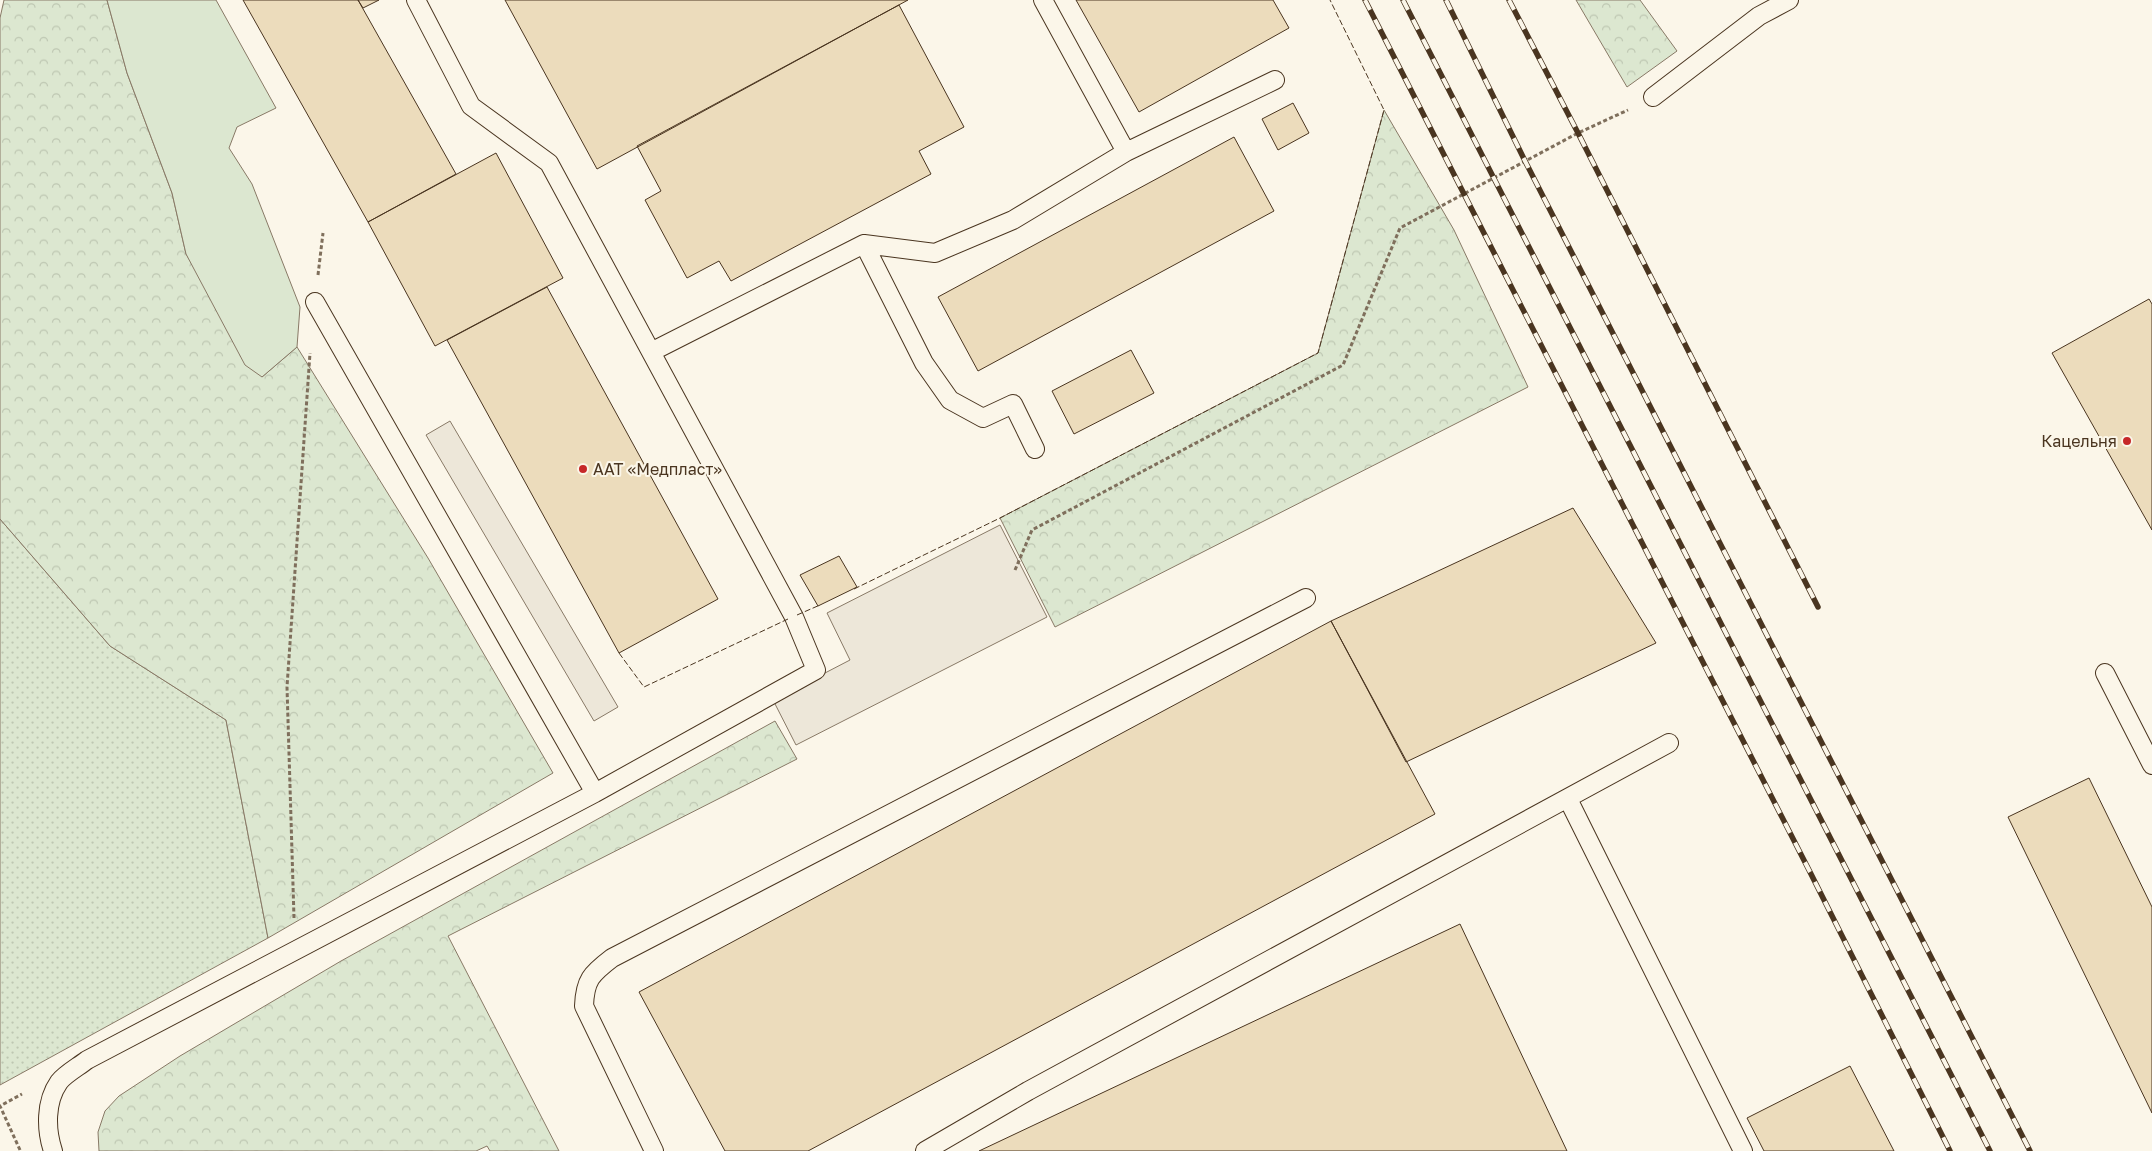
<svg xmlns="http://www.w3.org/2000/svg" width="2152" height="1151" viewBox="0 0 2152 1151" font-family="'Golos Text',sans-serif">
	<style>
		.grass { fill: url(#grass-dots); stroke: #887966 }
		.forest { fill: url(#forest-crowns); stroke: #887966 }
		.garden { fill: #dce7d0; stroke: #887966 }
		.parking { fill: #ede7d9; stroke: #887966 }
		.building { fill: #ecdcbc; stroke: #4a3520 }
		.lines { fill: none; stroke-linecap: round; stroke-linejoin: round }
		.lane-casing { stroke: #4a3520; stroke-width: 20 }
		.path { stroke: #7f6f5c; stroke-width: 3; stroke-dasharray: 4 2.5; stroke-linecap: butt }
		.lane { stroke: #fbf6e9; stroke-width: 18 }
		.rail-casing { stroke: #4a3520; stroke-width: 5.5 }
		.rail { stroke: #fbf6e9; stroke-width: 4; stroke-dasharray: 11; stroke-linecap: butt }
		.fence { stroke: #4a3520; stroke-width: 1; stroke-dasharray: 6 2.5; stroke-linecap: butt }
		.poi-dot { fill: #c62828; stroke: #fbf6e9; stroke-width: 2 }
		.labels { text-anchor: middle; stroke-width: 4; stroke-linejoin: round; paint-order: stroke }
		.poi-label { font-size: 16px; fill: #4a3520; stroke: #fbf6e9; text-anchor: end }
	</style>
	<defs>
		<pattern id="grass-dots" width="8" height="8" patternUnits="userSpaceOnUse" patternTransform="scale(1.25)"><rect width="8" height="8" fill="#dce7d0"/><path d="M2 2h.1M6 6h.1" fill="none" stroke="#bec7b2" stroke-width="1.8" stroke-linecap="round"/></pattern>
		<pattern id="forest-crowns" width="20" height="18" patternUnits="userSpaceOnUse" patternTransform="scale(1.25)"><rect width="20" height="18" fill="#dce7d0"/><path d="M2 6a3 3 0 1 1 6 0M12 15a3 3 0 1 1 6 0" fill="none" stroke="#bec7b2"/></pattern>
	</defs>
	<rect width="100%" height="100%" fill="#fbf6e9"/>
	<!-- grass -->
	<path class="grass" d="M 0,519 L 110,646 L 226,720 L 268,938 L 0,1085 Z"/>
	<!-- forest -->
	<path class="forest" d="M 4,0 L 107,0 L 127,73 L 172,193 L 186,254 L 262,377 L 297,347 L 428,558 L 553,773 L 268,938 L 226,720 L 110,646 L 0,519 L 0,18 Z
		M 1576,0 L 1640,0 L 1677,51 L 1627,87 Z
		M 1384,110 L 1454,230 L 1528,387 L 1055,627 L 1000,518 L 1318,353 Z
		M 775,721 L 797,759 L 448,936 L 559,1151 L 490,1151 L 487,1146 L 476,1151 L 99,1151 L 98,1132 L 105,1111 L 119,1096 L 180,1056 L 341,961 Z"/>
	<!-- garden -->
	<path class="garden" d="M 107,0 L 216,0 L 276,108 L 237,127 L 229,148 L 252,184 L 300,307 L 297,347 L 262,377 L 245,365 L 186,254 L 172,193 L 127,73 Z"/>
	<!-- parking -->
	<path class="parking" d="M 450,421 L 618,707 L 594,721 L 426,435 Z
		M 1000,525 L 1047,617 L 796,745 L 773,700 L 850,660 L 827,613 Z"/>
	<!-- building -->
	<path class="building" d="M 243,0 L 358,0 L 456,174 L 368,222 Z
		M 358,0 L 379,0 L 363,8 Z
		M 505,0 L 908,0 L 597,169 Z
		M 1076,0 L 1273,0 L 1289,28 L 1139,112 Z
		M 899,5 L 964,127 L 919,151 L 931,174 L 731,281 L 719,261 L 687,278 L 645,200 L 661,191 L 637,146 Z
		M 1293,103 L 1309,133 L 1278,150 L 1262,119 Z
		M 1234,137 L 1274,211 L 978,371 L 938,297 Z
		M 496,153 L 563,278 L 435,346 L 368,222 Z
		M 547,287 L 718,599 L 619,653 L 447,340 Z
		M 2149,299 L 2152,304 L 2152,530 L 2052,353 Z
		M 1131,350 L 1154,393 L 1074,434 L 1052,391 Z
		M 1573,508 L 1656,643 L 1406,762 L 1331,621 Z
		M 839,556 L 857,587 L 818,606 L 800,575 Z
		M 1331,621 L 1435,814 L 808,1151 L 725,1151 L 639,992 Z
		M 2089,778 L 2152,907 L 2152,1113 L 2008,817 Z
		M 1460,924 L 1567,1151 L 979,1151 Z
		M 1850,1066 L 1894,1151 L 1764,1151 L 1747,1118 Z"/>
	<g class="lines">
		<defs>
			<path id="lane" d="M 1043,0 L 1126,152
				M 1653,97 L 1759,16 L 1789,0
				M 864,244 L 924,363 L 950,400 L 983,418 L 1013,404 L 1035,449
				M 315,302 L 595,793
				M 651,352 L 864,244 L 935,253 L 1013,220 L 1126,152 L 1275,80
				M 2105,673 L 2152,765
				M 1568,799 L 1743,1151
				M 53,1151 C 46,1130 45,1102 59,1082 C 65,1074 78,1067 87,1060 L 595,793 L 816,670 L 794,617 L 549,163 L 471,106 L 416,0
				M 654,1151 L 584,1006 C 585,980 591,974 612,958 L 1306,598
				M 925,1151 L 1028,1091 L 1669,743"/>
		</defs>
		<!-- lane casing -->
		<use href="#lane" class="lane-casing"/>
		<!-- path -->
		<path class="path" d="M 318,275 L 323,233
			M 1015,570 L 1032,530 L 1343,365 L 1400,228 L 1578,133 L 1628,110
			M 294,918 L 287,687 L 310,353
			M 20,1150 L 0,1106 L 22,1094"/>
		<!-- lane -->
		<use href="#lane" class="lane"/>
		<defs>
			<path id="rail" d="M 1365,0 L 1810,872 L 1950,1151
				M 1403,0 L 1990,1151
				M 1446,0 L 1525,161 L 2030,1151
				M 1509,0 L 1578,133 L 1818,607"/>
		</defs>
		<!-- rail casing -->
		<use href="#rail" class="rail-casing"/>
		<!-- rail -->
		<use href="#rail" class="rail"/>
		<!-- fence -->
		<path class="fence" d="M 854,589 L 1000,518 L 1318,353 L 1384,110 L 1330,0
			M 797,615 L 820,605
			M 619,653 L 644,687 L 788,619"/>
	</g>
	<!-- markers -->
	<g class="poi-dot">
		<circle cx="2127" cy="441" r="5"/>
		<circle cx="583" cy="469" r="5"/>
	</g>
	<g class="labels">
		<!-- poi labels -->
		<g class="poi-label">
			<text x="2117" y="447">Кацельня</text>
			<text x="593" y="475" text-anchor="start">ААТ «Медпласт»</text>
		</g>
	</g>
</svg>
